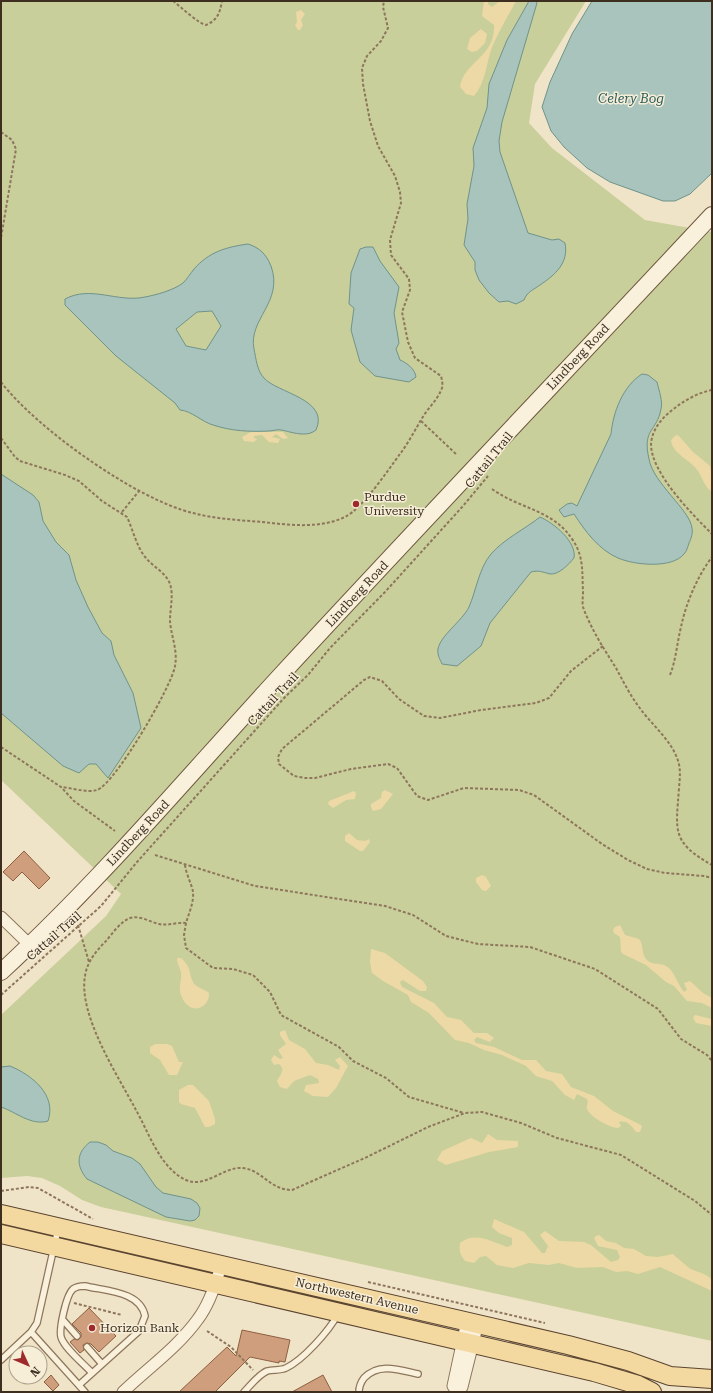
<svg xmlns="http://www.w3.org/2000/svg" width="713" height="1393" viewBox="0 0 713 1393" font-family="'Roboto Serif',serif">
  <rect width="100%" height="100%" fill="#f0e4c8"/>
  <path fill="#c9cf9b" d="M1,1h585l-51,83 -6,39 23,25 93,72 67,12v1109l-611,-134 -19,-7 -22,-14 -18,-8 -15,-2 -26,2v-163l105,-99 15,-22 -120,-114z"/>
  <path fill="#ecd9a5" d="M484,1h4v3l4,3 8,-6h16c-8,15 -17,30 -24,46 -6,17 -6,35 -18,49l-8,-2 -6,-7c3,-25 36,-30 34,-62l-12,-9z
    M301,10l4,4 -4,6 2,5 -3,5h-2l-3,-5 2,-3 -1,-10z
    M481,29l6,5 -2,9 -8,8 -5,1 -5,-3 3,-11z
    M251,432h32l5,6 -5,1 -7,-5 -4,3 8,2 -2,4 -9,-1 -7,-7 -8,1v2l3,1 -3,3 -10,-1 -2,-4z
    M676,435l3,1 13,15 18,15 2,10v16c-8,-6 -9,-13 -14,-21 -7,-11 -26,-17 -27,-31z
    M385,790l8,4 -12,15 -8,2 -2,-4v-3l10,-6 1,-6z
    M354,791l2,2 -1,6 -9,1 -13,8 -5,-4 1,-3z
    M349,833l8,7 8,1 4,-2 1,3 -7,9h-3l-15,-10v-5z
    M482,875l4,2 5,9 -5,5 -4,-1 -6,-8v-4z
    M620,925l5,10 14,4c5,6 2,14 7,20 6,7 13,3 20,7 9,5 11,18 18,26l3,-2 -3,-7 6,-2 13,12 9,5v10l-10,-5 -15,-2 -13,-15 -8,-4 -20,-17 -23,-11 -2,-2 -1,-15 -6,-4 -1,-3 2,-3z
    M371,949l14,4 38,28 4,6 -1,4h-6l-17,-11 -3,2 2,5 32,16 13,14 14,3 13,13h13l7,5 -4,4 -13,-5 -3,3 2,3 18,4 28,13h14l10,11 16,3 9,13 23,9 19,15 26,13 3,2 -2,6h-4c-5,-6 -8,-12 -17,-10l2,4 -3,2c-8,0 -28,-11 -31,-19 -1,-4 2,-6 0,-10l-10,-5 -3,6 -9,-5 -13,-14 -16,-5 -10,-10 -24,-11 -18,-5 -15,-7 -14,-3 -26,-27 -18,-11 -3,-7 -25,-14 -11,-8 -2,-11z
    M177,958h4c11,10 7,13 12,24 2,5 11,7 16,11 1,16 -20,24 -28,2 -3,-8 1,-15 0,-22 -1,-5 -4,-10 -4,-15z
    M695,1015l17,4v7l-16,-3 -3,-5z
    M285,1030l4,10 16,9 11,14 12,2 11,5 1,-4 -5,-6 5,-3 8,9 -12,22 -8,9 -15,-1 -9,-5 2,-6 13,-2 -1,-4 -8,-4 -16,6 -7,8 -7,-2 -3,-6c3,-6 9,-11 2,-17l-5,1 -3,-5 3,-5 6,4 3,-1 -5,-8 8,-6 -6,-9v-3z
    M155,1044h12l5,2 7,16h4l-6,13h-8l-9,-15 -10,-7v-6z
    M188,1085h5l16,16 6,18v5l-6,3h-4l-10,-19 -14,-4 -2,-2v-12z
    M488,1134l9,6 21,1v6l-29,5 -43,13 -9,-5 5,-9 29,-13 11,5z
    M494,1219l30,13 18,21h3l3,-7 -8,-11 5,-4 14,10 25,1 7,3 20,17 7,-2 2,-3 -3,-7 -19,-4 -4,-8 2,-2 3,-1 7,6 10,2 8,5 10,1 12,7 12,1 15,-3c3,3 16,14 18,15 8,4 15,4 21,11v11l-52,-24 -22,7 -11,-3 -11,1 -13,-5 -26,1 -18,-5 -10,2 -20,-2 -16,5 -16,-3 -11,-9 -6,1 -6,6 -9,-2c-5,-7 -6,-10 -5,-18 15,-12 32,-1 47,4l5,-2v-7l-13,-5 -7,-6z"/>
  <path fill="#a9c4bc" stroke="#6f938a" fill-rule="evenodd" d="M529,1h7l1,2 -35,119 -3,19 1,11 28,81 24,7 7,-1 6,4c4,20 -10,32 -25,42 -7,5 -13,7 -16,15l-8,4 -8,-3 -9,1 -10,-9 -10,-13 -4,-10v-8l-11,-17 4,-26 -1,-15 7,-38 -1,-18 14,-40 2,-24 18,-44z
    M592,1h120v172l-22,21 -15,7h-12l-53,-19 -23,-14 -23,-21 -13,-16 -9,-24 8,-25 22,-48z
    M248,244c12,4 18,10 23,22 13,36 -23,53 -17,83 2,9 3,22 10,29 13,15 66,21 52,52 -10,8 -24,2 -35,0 -4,-1 -8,1 -12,1 -19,1 -38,0 -56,-6 -11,-3 -21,-14 -33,-15l-5,-7 -59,-47 -51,-51v-6c26,-14 53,4 80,-2 11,-2 29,-7 38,-14 4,-4 7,-9 11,-14 15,-17 32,-22 54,-25zM212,311l9,15 -15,24 -20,-4 -10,-17 21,-17z
    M366,247h7l7,14 19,26 -5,26 5,30 -3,6 4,11c7,3 15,9 16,17l-7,5 -34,-6 -15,-14 -9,-32 3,-22 -5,-4 2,-31 9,-24z
    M642,374l6,1 9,7c2,9 6,19 4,27 -4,23 -19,19 -12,50 4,24 41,51 43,69 1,5 -1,11 -3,15 -1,3 -2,8 -5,11 -12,15 -50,11 -66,4 -19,-8 -33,-27 -44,-44l-10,3 -5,-7 8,-6 5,-1 5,3 34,-72c2,-22 12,-48 31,-60z
    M1,474l32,21 6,7 4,19 13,21 13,13 7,25 12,27 14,26 9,8 3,14 19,38 8,35 -33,50 -12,-14h-7l-10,9 -16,-7 -62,-53z
    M540,517c14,6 37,25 34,41 -5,6 -15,17 -24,16 -8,-2 -11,-4 -19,-2l-41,51 -9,23 -24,20 -15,-2c-2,-5 -5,-9 -4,-15 2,-13 24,-28 31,-42 7,-16 10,-39 22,-53 13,-15 34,-25 49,-37z
    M10,1066c22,9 47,29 38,55 -17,5 -32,-9 -47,-14v-40z
    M90,1142h8l8,3 7,6 19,7 8,6 16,23 7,6 28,6 6,4 3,5 -1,8 -4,4 -5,1 -24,-4 -79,-38c-11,-13 -11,-26 3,-37z"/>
  <path fill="#cf9f7d" stroke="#8d5f41" d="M24,851l26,27 -11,11 -17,-17 -9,9 -10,-9z
    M89,1308l27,28 -17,16 -8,-8 -4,-1 -4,2 1,5 -4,3 -10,-11 4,-3 4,1 3,-3v-4l-9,-9z
    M242,1330l48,10 -5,22 -6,-1v2l-29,-6 -35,35h-36l48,-45 9,9z
    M51,1375l8,10 -6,6 -9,-9z
    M323,1375l9,17h-40z"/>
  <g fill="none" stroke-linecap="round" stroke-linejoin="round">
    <defs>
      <path id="lane" d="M63,1320l14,16
        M31,1332l54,60
        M87,1347l15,17
        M1,1360l30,-28 6,-9 21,-94
        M79,1385l60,-54 6,-15c-5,-25 -40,-25 -60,-30 -4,0 -8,0 -12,3 -7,6 -14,40 -12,48 3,11 23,27 31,36
        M244,1392c7,-7 14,-17 23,-21 6,-2 13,0 19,-3 17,-8 43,-37 52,-54
        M359,1392c0,-6 2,-10 5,-14 15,-16 36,-8 54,-4"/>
      <path id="street" d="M1,917l29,28
        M123,1392c25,-24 55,-45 75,-73 12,-16 18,-35 23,-54
        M457,1392l-4,-6 14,-65
        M457,1392l5,-5 16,-64"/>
      <path id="secondary" d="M1,972c100,-92 187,-196 279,-296 143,-155 288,-307 432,-461"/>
      <path id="primary" d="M1,1214l567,131 60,16 42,15 42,3
        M1,1234l593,138 44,13 14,7"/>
    </defs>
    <use href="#lane" stroke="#8d765c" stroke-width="8"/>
    <use href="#street" stroke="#8d765c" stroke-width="13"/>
    <use href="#secondary" stroke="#6f573f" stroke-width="18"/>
    <use href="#primary" stroke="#5b4430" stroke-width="20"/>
    <path stroke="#8d765c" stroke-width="2" stroke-dasharray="3 2" stroke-linecap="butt" d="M173,1c8,6 26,23 33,24 12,-5 14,-13 16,-24
      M1,132l11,8 4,9 -15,89
      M1,382c35,46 136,118 192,131 22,6 46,7 69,9 28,3 57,7 83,-5 18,-9 43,-47 55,-63 9,-12 16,-26 24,-39 6,-9 14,-16 18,-27 1,-4 0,-8 -1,-12l-26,-18 -7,-16 -6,-30 8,-22 -1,-11 -18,-24 -1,-15 11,-37 -1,-11 -5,-16 -17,-30 -8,-25 -7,-37 -1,-16 5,-12 14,-15 7,-13 -5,-21 1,-6
      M712,390c-15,3 -29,11 -41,21 -10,8 -19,19 -20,33 0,29 41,70 61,90
      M421,421l35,33
      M1,438l14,19 5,4 45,14 14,6 23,20 25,16c6,13 10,31 19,41 8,10 23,16 25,30 2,10 -1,22 -1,33 1,15 8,29 5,45 -3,20 -60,118 -78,124 -10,3 -25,-2 -36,-3
      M492,489c29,21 62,20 82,53 10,16 8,32 9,50 0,5 -1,10 0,15 8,22 21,42 33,61 7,13 14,27 23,39 12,17 31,32 38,51 4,9 3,19 2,30 -3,43 -8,54 33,77
      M122,512l17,-21
      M603,646l-32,25 -22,27 -13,5 -55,7 -41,8 -16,-2 -25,-17 -17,-18 -12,-4 -6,3 -82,69 -4,8 1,7 15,12 11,2h10l36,-9 37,-5 9,4 20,28 11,4 36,-12 55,2 15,5 68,49 26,16 19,9 18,4 39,3 8,2
      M670,675c6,-15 7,-32 11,-48 5,-24 16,-50 31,-70
      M1,747l60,40 13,14 41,30
      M155,855l100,31 130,20 28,9 33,21 32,8 52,3 65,22 63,40 23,30 26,16 5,6
      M185,865c1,9 7,20 8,27 1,10 -4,21 -7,31 -9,-1 -18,3 -27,1 -9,-2 -19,-9 -29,-6 -9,3 -18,16 -24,23 -10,10 -19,21 -21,35 -7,39 33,100 51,134 13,23 24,58 50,70 19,9 38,-14 57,-12 19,2 27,22 49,22l75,-33 61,-30 37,-14 17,-1 39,11 36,15 64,17 74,46 17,14
      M186,923l-2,12 2,13 27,20 20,1 20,6 17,17 11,23 58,32 14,14 33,17 23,19 55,16
      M78,925l11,37
      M1,995l100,-89 36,-44 148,-165 23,-22 22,-27 55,-56 78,-86 25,-30
      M1,1191l28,-4 9,1 55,31
      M368,1282l177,41
      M74,1303l48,12
      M207,1331l24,16 22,23"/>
    <use href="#lane" stroke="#faf1dc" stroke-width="5.5"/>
    <use href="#street" stroke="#faf1dc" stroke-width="11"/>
    <use href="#secondary" stroke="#faf1dc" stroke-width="16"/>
    <use href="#primary" stroke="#f3d9a0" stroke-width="18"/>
  </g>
  <g fill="#9e2a2b" stroke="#f7eed8" stroke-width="1.5">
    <circle cx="356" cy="504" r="4"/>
    <circle cx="92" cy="1328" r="4"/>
  </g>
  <g text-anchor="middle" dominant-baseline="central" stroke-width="3" stroke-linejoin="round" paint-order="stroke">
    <g font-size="12" fill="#3d2e20" stroke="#f7eed8">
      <text transform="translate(578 357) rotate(-47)">Lindberg Road</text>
      <text transform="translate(489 460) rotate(-51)">Cattail Trail</text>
      <text transform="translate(357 594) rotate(-47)">Lindberg Road</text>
      <text transform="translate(273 699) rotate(-47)">Cattail Trail</text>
      <text transform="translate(138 833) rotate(-47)">Lindberg Road</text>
      <text transform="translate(54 936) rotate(-41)">Cattail Trail</text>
      <text transform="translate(357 1296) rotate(13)">Northwestern Avenue</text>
    </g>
    <g font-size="12" fill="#3d2e20" stroke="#f7eed8" text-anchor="start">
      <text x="364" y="497">Purdue<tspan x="364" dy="14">University</tspan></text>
      <text x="100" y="1328">Horizon Bank</text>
    </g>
    <g font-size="13" font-style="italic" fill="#2f5d5a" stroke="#f7eed8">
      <text x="631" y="98">Celery Bog</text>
    </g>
  </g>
  <rect width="713" height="1393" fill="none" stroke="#3d2e20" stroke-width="4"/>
  <g transform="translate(28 1365) rotate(134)"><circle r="19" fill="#f7eed8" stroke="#ada18e"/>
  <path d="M0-3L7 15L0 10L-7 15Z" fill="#9e2a2b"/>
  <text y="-6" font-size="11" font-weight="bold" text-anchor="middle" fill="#3d2e20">N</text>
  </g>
</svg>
